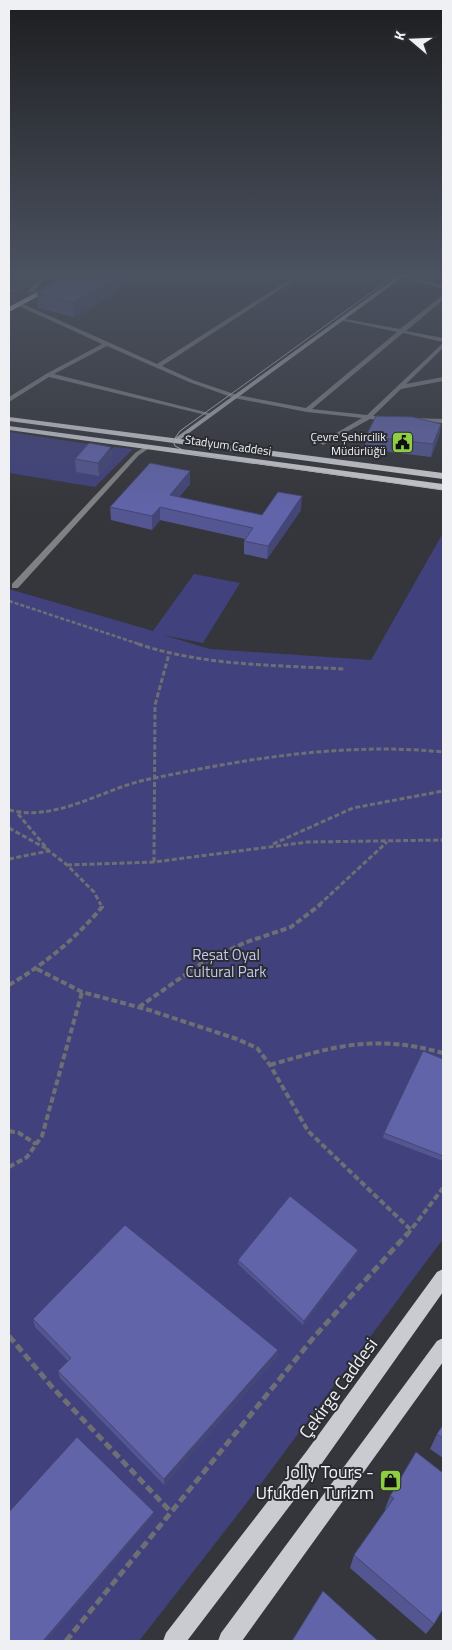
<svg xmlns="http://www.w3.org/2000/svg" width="452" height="1650" viewBox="0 0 452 1650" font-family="'Titillium Web',sans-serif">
  <rect width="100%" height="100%" fill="#35363b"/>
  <path fill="#41427d" d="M94,276h64l-47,14z
    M9,432l99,15 -4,11 10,-11 19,2 -38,38 -86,-14z
    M443,533v706l-201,270 -103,132h-130v-1052l144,42 41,-57 46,9 -37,60 -40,-8 47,14 161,11z"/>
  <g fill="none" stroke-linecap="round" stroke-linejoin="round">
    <path stroke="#6e6f74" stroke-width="2" stroke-dasharray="3 1" stroke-linecap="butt" d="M9,292l15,-7"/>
    <path stroke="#6e6f74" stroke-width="2.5" stroke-dasharray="4 2" stroke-linecap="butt" d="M9,601l133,44"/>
    <path stroke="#6e6f74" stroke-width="3" stroke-dasharray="5 2.5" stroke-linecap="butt" d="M138,644c66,22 137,21 206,25
      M9,810c47,12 92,-20 136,-30 99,-21 198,-38 298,-28
      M18,814l31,37 18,14 27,27 7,13
      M9,828l38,21
      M273,844l80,-36 90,-17
      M9,859l40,-8
      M154,862l1,-157 14,-51
      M67,865l87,-3 154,-20 135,-2
      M319,905l68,-63"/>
    <path stroke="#6e6f74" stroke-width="4" stroke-dasharray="6 3" stroke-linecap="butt" d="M37,969l45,23 67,18 88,29 20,9 13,17 38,66 103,99
      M9,985c36,-21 66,-46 93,-78l-1,-3
      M139,1007l63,-44 42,-20 47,-16 30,-23
      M270,1065c65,-19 105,-31 173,-12
      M9,1131l10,2 17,11
      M9,1167l18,-10 15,-21 40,-144
      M407,1235l36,-47"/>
    <path stroke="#6e6f74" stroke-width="5" stroke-dasharray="8 4" stroke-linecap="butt" d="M9,1336l43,51 119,125
      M66,1641l248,-304 94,-104"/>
    <path fill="#808183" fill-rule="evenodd" d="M43,276h4l-14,16h-4v-2z"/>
    <path fill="#808183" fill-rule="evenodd" d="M295,276h6l-139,90 31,14 44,15 69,13 91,-76 -57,-12v-2l60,11 43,-34v5l-37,31 37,7v4l-40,-9 -91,76 55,6 76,-72v5l-37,36 37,-7v4l-42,8 -28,27 16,2v2l-19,-1 -47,26 -3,-2 1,-1 41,-24 -55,-6 -73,-14 -45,-16 -82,-36 -53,28 159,40 -3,2 -161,-39 -40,25v-5l37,-23 56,-30 -83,-38v-2h4l134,60z
      M397,276h8l38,9v4z
      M414,418l29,1v4l-31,-2 -1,-1z
      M146,446l5,1 -12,8 -121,133h-6v-4l123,-131z"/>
    <path fill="#aaabaf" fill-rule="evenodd" d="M398,276h6l-226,165h-4v-2z"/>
    <path fill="#cacbd0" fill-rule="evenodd" d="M9,417l434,56v6l-434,-58z
      M9,426l434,58v6l-434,-60z
      M443,1269v23l-123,174 -133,175h-24l3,-8 140,-181 131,-180z
      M443,1338v24l-201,279h-24l3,-8 216,-292z"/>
    <path fill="#e7e8ee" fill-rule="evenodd" d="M67,276h9l-67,36v-5z"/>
    <path stroke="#b9babe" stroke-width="1" d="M394,276l-214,155 -7,10 2,5 16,8 252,36"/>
  </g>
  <path fill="#535690" d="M118,292l-44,25 -36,-9 -1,-15z
    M441,424l-2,12 -8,21 -66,-8 1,-13z
    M111,447l1,13 -13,16 -23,-4 -1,-13z
    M190,484l-11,13 83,18 39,-5 -34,49 -23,-5v-13l1,-2 -85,-19 -8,10 -41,-10 -1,-13z
    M443,1059v102l-60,-23 1,-5z
    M358,1250l-1,4 -54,71 -65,-61v-4z
    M33,1319l245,31 -1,7 -113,128 -104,-107 -2,-7 10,-10 -33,-34z
    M443,1425v33l-13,-9 7,-15z
    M416,1452l18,172 -8,10 -76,-66 4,-13 32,-45 -1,-1 5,-13z"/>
  <path fill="#444676" d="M117,278l1,14 -44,25 -1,-15z
    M441,424l-2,12 -8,21 2,-13z
    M111,447l1,13 -13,16 -1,-13z
    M190,471v13l-20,24v-13z
    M302,496l-1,14 -34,49 1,-13z
    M160,507v13l-8,10v-14z
    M358,1250l-1,4 -54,71 1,-4z
    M278,1350l-1,7 -113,128v-6z
    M154,1512v3l-107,126h-4z"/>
  <path fill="#6164a8" stroke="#444676" d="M68,276h39l10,2 -44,24 -36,-9z
    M376,416l37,1 28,7 -8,20 -67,-8z
    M89,443l22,4 -13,16 -23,-4z
    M150,463l40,8 -20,24 92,20 16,-23 24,4 -34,50 -24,-5 9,-13 -93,-21 -8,9 -42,-9z
    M423,1051l20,8v97l-59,-23z
    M290,1196l68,54 -54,71 -66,-61z
    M125,1225l153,125 -114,129 -106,-108 13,-13 -38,-39z
    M443,1425v13l-6,-4z
    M77,1437l77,75 -111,129h-34v-129z
    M416,1452l27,21v136l-9,15 -80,-69 40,-57 -4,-2z
    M323,1591l55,50h-86z"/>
  <linearGradient id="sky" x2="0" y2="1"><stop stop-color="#1d1e20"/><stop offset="0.54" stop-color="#4b5260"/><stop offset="1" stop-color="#4b5260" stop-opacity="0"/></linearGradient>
  <rect width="452" height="507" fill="url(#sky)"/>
  <defs>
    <symbol id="civic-square" viewBox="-11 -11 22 22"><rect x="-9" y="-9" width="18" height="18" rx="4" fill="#8fcd41" stroke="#2b2c31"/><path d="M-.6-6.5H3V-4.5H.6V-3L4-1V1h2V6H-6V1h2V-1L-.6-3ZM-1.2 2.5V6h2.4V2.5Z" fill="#111"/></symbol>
    <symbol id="shop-square" viewBox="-11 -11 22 22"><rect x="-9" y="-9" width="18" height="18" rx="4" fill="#8fcd41" stroke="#2b2c31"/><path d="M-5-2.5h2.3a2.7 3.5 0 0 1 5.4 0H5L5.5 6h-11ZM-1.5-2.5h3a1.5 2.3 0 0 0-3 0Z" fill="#111"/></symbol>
  </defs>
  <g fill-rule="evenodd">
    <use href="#civic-square" x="390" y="430" width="25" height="25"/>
    <use href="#shop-square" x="378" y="1468" width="25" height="25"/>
  </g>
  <g text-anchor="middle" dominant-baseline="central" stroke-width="4" stroke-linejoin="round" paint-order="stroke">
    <g font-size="12" fill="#eff0f3" stroke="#2b2c31" text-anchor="end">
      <text x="386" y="436">Çevre Şehircilik<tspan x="386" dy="14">Müdürlüğü</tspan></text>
    </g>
    <g font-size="12" fill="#eff0f3" stroke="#2b2c31">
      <text transform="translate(228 445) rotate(8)">Stadyum Caddesi</text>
    </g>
    <g font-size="15" fill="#c3c8ee" stroke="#2b2c31">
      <text x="226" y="954">Reşat Oyal<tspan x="226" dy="17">Cultural Park</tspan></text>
    </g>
    <g font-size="18" fill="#eff0f3" stroke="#2b2c31">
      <text transform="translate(338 1388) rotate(-54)">Çekirge Caddesi</text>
    </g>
    <g font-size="18" fill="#eff0f3" stroke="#2b2c31" text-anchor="end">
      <text x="374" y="1471">Jolly Tours -<tspan x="374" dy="21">Ufukden Turizm</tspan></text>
    </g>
  </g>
  <rect width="452" height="1650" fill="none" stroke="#eff0f3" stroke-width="20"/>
  <g transform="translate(412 40) rotate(289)" stroke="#2b2c31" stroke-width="4" paint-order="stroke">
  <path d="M0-4L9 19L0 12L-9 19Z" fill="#eff0f3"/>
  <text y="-8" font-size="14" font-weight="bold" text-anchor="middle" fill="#eff0f3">K</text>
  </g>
</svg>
